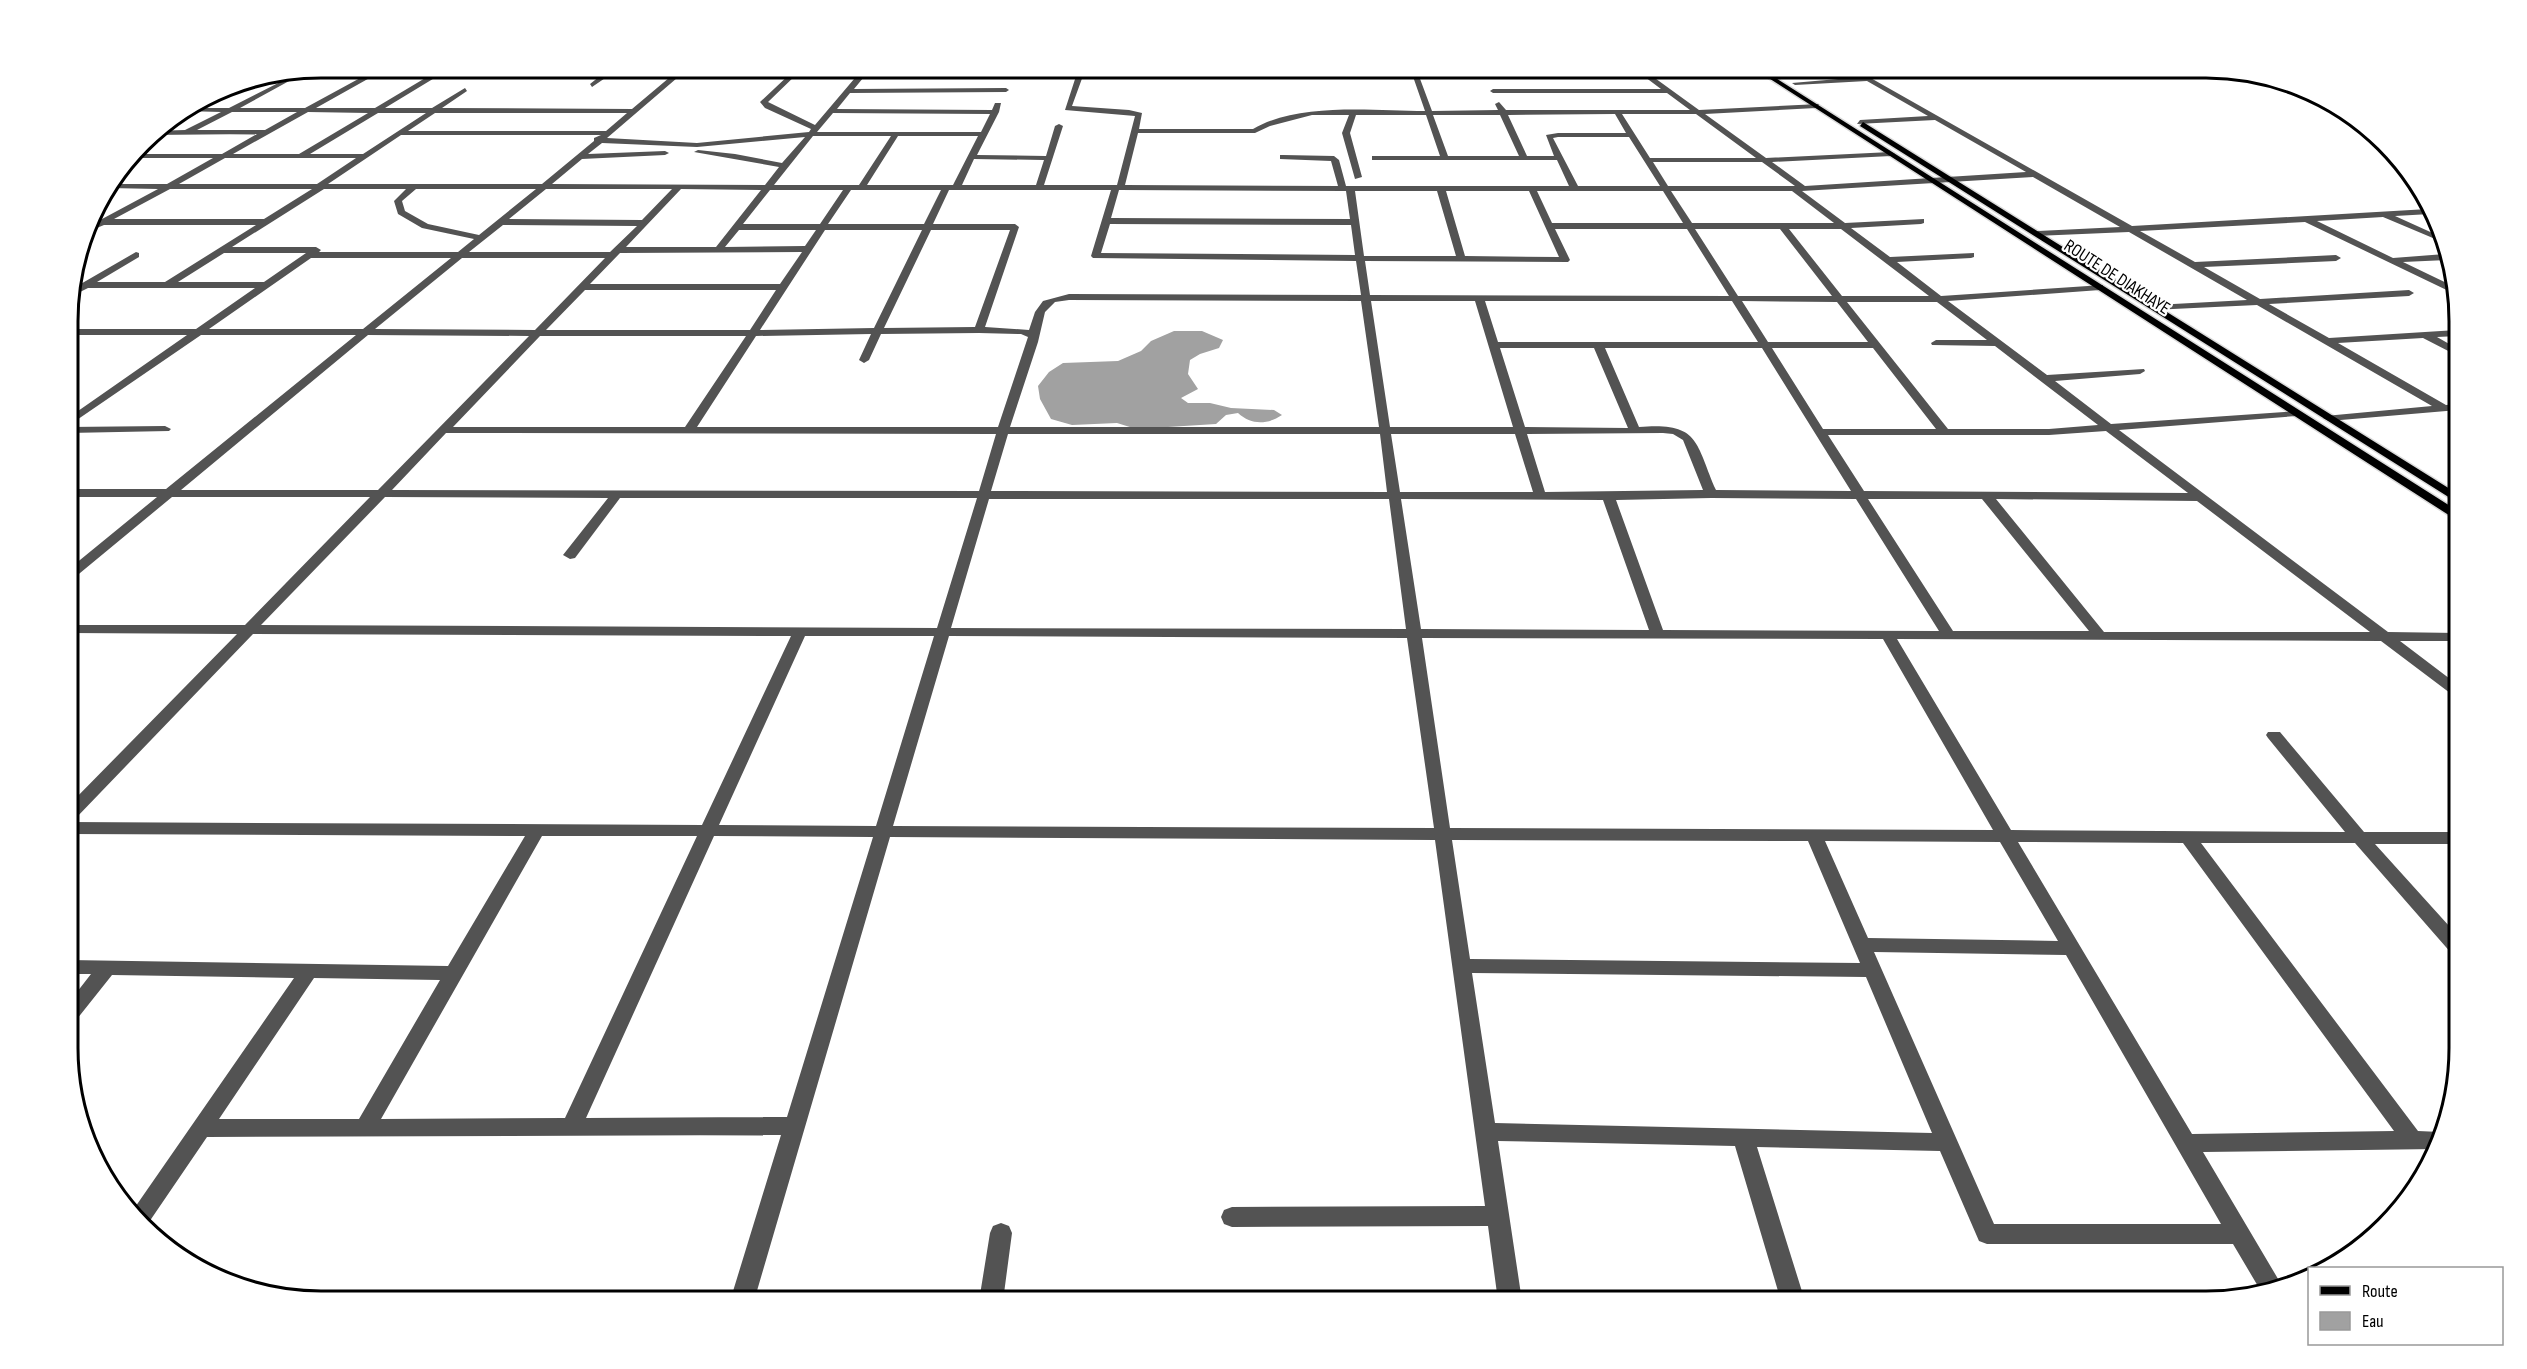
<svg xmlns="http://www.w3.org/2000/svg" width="2527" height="1369" viewBox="0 0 2527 1369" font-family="'Sofia Sans Condensed',sans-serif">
  <rect width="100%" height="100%" fill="#fff"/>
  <path fill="#a1a1a1" d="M1174,331h28l21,9 -4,8 -19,6 -10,6 -2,14 10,15 -17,9 7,5h22l21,5 43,2 8,5c-15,10 -31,10 -44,-2l-12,2 -10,9 -64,4h-19l-16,-5 -45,2 -21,-6 -11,-20 -2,-13 11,-14 14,-9 55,-2 23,-10 10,-10z"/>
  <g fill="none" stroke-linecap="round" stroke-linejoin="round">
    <defs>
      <path id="major" d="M1753,68h7l698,443v10z
        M1863,122l595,372v9l-598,-377z"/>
    </defs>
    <use href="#major" stroke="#dbdbdb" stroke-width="3"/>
    <path fill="#535353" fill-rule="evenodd" d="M321,68l801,1 2,3 -40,1 -12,33 57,4 13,3 -3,16h114c47,-27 119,-18 172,-18l-15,-43h6l16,43 66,-1 -3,-6 4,-2 7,8h184l-23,-17h-174l-3,-2 3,-2h168l-20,-15 -157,-1 -3,-2 3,-2 151,1 -1,-2h7l58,42 120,-6 -3,4 -111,6 61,44 125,-6 4,2 -4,2 -119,6 33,24 221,-14 -91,-52 -78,4 3,-4 68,-4 -61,-35 -72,4 -3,-2 69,-6 -15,-9h7l279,158 296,-17 2,5 -35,2 42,19 3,6 -57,-24 -66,4 76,37 52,-4 2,6 -44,2 54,26v7l-152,-73 -165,9 55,31 141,-7 5,3 -5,3 -132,6 56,32 149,-9 5,3 -5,3 -140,8 60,34 128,-8 1,6 -21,1 21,12v7l-35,-18 -85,5 108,62 12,-1v6l-129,11 -6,-3 2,-2 107,-10 -175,-101 -105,5v-4l3,-1 92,-5 -118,-68 -94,4 -1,-2 4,-3 82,-4 -87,-50 -231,14 43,32 79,-4v4l-3,1 -70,4 39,29 84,-4v4l-3,1 -74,4 44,34 162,-11v4l-3,1 -152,11 99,74 97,-6 1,2 -5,3 -85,7 56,43 189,-13v4l-4,1 -177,14 269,202 70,1v8h-58l58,44 1,12 -5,-1 -73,-55 -484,-2 114,191 334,2 -77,-94 -2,-3 2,-3h12l84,100h95v12h-84l84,93v19l-7,-2 -97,-111h-154l217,288 22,1 -4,17 -233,3 81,137 -22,4 -29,-49h-246l-8,-3 -39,-90 -183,-4 48,154h-24l-46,-155 -237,-5 24,160h-24l-10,-75 -256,1 -8,-3 -3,-7 3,-7 8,-3 253,-1 -50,-366 -545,-3 -136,464h-24l51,-166 -574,2 -62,91 -14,-15 163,-235 -182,-3 -35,44 -7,3v-21l21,-27h-22v-14l379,6 77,-130 -456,-2v-12l633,3 89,-189 -538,-2 -178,185 -6,2v-16l168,-171 -168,-1v-8h176l125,-128h-198l-98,81 -5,1v-10l88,-72h-89v-8h98l190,-154h-155l-133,91v-8l119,-83h-119v-6h128l59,-41h-167l-18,9 2,-8 64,-37 3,1v4l-42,25h68l91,-57h-152l-17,7 2,-6 69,-37 -49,-1 4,-4h54l46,-26h-81l4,-4h86l35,-20 -107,1 3,-4 32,-1 36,-18 -37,-1 6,-3h39l71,-36 11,-3 -71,39h65l68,-37 -62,-2zM382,71h55l-62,37h-59zM446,71l159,1 -15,12 2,3 22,-15h62l-44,37 -190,-1 25,-17 -2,-3 -33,20h-47zM684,72h108l-32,30 5,6 46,21 -2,3 -112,11 -90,-5zM799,72h61l-45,53 -47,-23zM868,72l209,1 -12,37 70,6 -18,69h-73l19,-59 -4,-2 -4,2 -9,30 -69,-1 22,-43 2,-9h-6l-3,7 -155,-1 13,-16 156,-1 3,-2 -3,-2 -152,1zM232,112h65l-32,18h-68zM308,112l60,1 -69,41h-66zM378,113h48l-63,41h-53zM435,113h192l-21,18h-198zM833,113l157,1 -9,18h-164zM1615,114l11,19h-68l-12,2 8,21h-27l-19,-41zM1622,114h74l60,44h-106zM1312,115h37l-7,18 13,46 7,-2 -12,-44 6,-18h70l14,41h-68v4h185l12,26h-223l-7,-26 -5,-4 -51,-1h-3v4l51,2 7,25 -213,-1 13,-52h117l15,-7zM1433,115h67l19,41h-71zM401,135h200l-7,3v3l-52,43h-214zM813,136h78l-32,49h-85zM898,136h80l-25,49h-86zM805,137l-23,26 -47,-9 -37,-4 -4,2 85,15 -14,18 -213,-1 30,-25 83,-4 4,-2 -4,-2 -77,3 14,-11 95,4zM1558,137h71l31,49h-82l-25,-48zM225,158h131l-39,26h-138zM974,159l70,1 -8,25h-74zM1653,162h109l33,24h-127zM170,189h142l-48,30h-150zM324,189h82l-12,12 4,13 24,14 52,11 -16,13h-139l2,-2 -5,-3h-84zM416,189h120l-57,46 -51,-11 -23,-13 -3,-10zM546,189h126l-30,31 -133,-1zM681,189l80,1 -45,57h-90zM770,190h73l-23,34h-77zM851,190h90l-17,34h-96zM949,190h162l-20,66 2,2 263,3 5,34 -292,-1 -26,7 -8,11 -6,18 -44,-3 34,-100 -4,-3h-82zM1119,190l227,1 4,28 -239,-1zM1355,191h82l19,65h-92zM1446,191h83l30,66 -94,-1zM1537,191h126l20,32h-131zM1671,191h121l42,32h-142zM1110,224l241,1 4,30 -254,-2zM503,225l134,1 -27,26h-141zM1555,229h132l42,67 -359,-1 -5,-34 203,1 2,-2zM1695,229h85l52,67h-94zM1789,229h52l88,67h-87zM739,230h77l-11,16 -80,1zM825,230h97l-48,98 -114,2zM931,230h79l-35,97 -91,1zM802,252l-22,32h-190l30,-31zM224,253h82l-42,29h-86zM311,258h140l-88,71h-154zM462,258h143l-70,72 -160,-1zM585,290h191l-26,40h-204zM1069,300l292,1 18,126h-369l28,-85 7,-30 10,-10zM1371,301h104l38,126h-123zM1485,301h247l26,41h-260zM1742,301l95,1 31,40h-100zM1847,302h90l50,38h-51l-5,3 1,2 63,1 103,79 -49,4h-101zM979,333l42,1 7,3 -30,90h-301l59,-91 115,-2 -12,26 5,3 5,-3 12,-26zM368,335l161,1 -151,154h-197zM540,336h206l-61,91h-232zM1500,348h94l34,80 -103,-1zM1605,348h157l89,143 -135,-1c-21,-48 -16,-68 -77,-63zM1772,348h101l63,81h-113zM2106,431l82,62 -324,-2 -36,-56h221zM446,433l550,1 -17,57 -587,-1zM1663,433l10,1 10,6 20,50 -158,2 -18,-58zM1008,434h372l7,58 -396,-1zM1391,434h124l18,58h-133zM385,497l223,1 -45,57 7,4 5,-1 45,-60h357l-40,130 -676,-3zM1711,498l145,1 83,132 -276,-1 -47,-130zM989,499h400l17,130 -455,-1zM1401,499l202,1 46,130 -228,-1zM1868,499h114l107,132h-136zM1996,499l201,2 173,131h-266zM805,636h129l-58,190 -157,-1zM949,636l458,2 27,190 -541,-2zM1422,638l461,1 110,191 -543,-2zM542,836h155l-132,282 -184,1zM714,836l159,1 -86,280 -201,1zM1452,840l356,1 52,122 -390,-4zM1825,841l175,1 58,99 -190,-3zM2018,842l165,1 211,288 -202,3zM1874,952l192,3 155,269h-227zM1472,973l394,4 66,156 -437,-10zM314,978l126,2 -81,139h-140z
      M165,426l6,3 -2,2 -101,2v-6z
      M1001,1223l8,3 3,7 -9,68h-24l11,-68 3,-7z"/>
    <use href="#major" fill="#000" fill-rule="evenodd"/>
  </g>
  <g text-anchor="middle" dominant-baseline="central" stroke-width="4.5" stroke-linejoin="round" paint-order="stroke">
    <g font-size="18" fill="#000" stroke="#fff">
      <text transform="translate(2117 277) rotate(33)">ROUTE DE DIAKHAYE</text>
    </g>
  </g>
  <path d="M0 0H2527V1369H0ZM321 78H2206A243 243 0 0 1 2449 321V1048A243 243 0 0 1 2206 1291H321A243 243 0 0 1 78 1048V321A243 243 0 0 1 321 78Z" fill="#fff" fill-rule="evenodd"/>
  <path fill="none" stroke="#000" stroke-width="3" d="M321 78H2206A243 243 0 0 1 2449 321V1048A243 243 0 0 1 2206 1291H321A243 243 0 0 1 78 1048V321A243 243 0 0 1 321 78Z"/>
  <rect x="2308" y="1267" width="195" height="78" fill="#ffffff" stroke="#999999" stroke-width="1.5"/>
  <rect x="2320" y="1286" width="30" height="9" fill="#000000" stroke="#999999" stroke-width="1.5"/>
  <text x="2362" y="1297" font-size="18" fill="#000000">Route</text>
  <rect x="2320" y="1312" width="30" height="18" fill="#a1a1a1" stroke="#999999" stroke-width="1.5"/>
  <text x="2362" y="1327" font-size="18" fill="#000000">Eau</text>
</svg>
